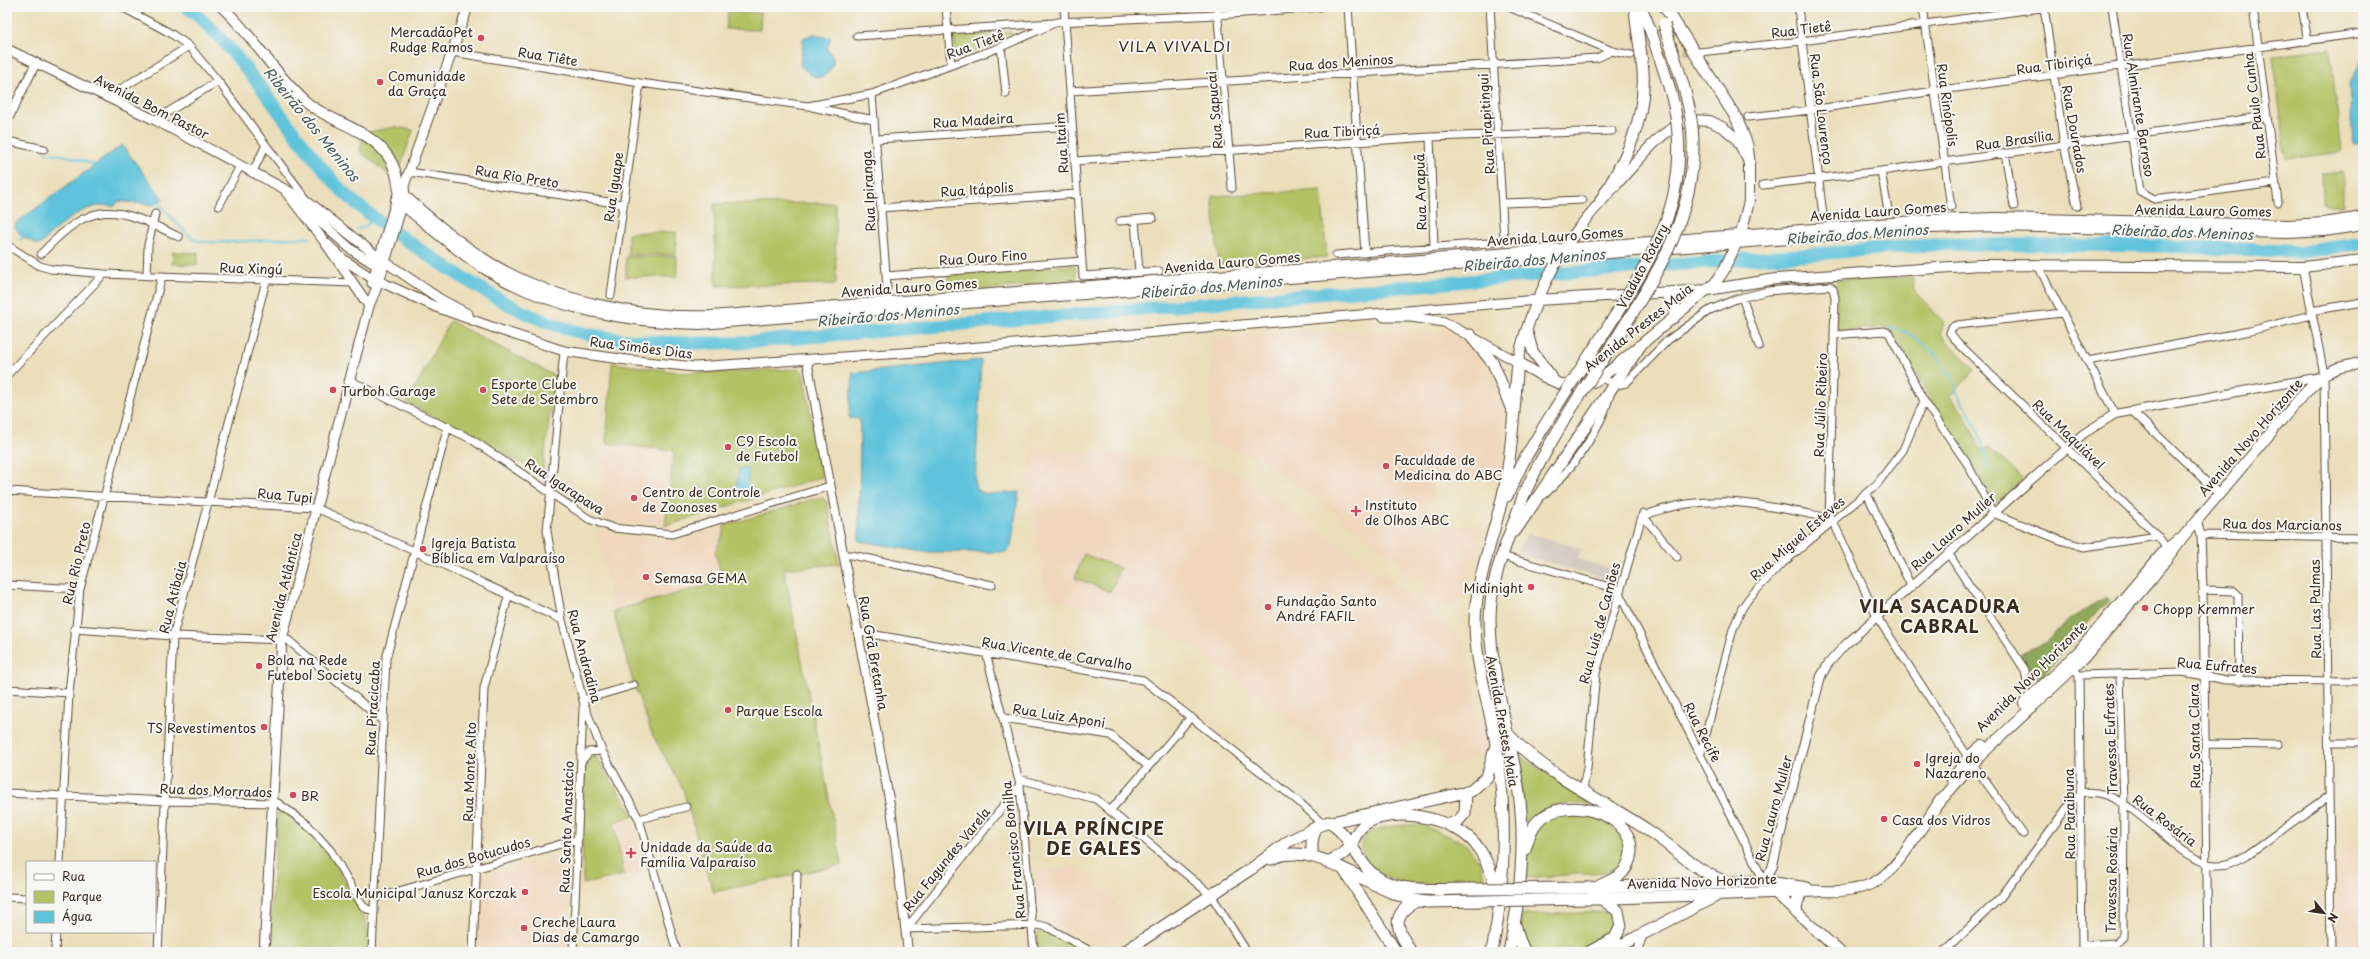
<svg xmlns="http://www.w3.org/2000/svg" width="2370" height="959" viewBox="0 0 2370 959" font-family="'Playpen Sans',sans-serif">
  <rect width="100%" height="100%" fill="#f6f6f2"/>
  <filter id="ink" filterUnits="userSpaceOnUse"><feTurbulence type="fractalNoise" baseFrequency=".025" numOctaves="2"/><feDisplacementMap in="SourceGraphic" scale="8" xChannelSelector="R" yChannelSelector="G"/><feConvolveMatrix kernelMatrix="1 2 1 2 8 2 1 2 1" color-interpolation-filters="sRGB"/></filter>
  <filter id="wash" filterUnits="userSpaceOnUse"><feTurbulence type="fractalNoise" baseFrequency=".012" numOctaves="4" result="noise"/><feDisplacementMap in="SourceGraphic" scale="16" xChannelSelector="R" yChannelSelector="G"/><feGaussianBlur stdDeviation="0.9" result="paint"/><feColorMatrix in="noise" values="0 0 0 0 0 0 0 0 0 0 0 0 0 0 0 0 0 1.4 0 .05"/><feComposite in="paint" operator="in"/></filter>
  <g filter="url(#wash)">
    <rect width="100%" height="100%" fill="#ebdeba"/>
    <path fill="#f0d6bc" d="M1332,330l22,3 50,-3v5l42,-4 22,13 24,29 10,27 2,15 1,27 -5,34 -67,6 1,18 -8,1 2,28 56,-5 -15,60 -4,9 -13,13 -28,-4 3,-23 -22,-5 -7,-13 -96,-73 -46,-32 -48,-12 4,-105z
      M606,443l68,8 -9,75 -42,-4 -25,-7z
      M1031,446l104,10h44l58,17 185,130 33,30 9,10 24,111 -43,13 -10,-29 -82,20 -23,2 -9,-13 -23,-20 -105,-81 -52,-25 -96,-24 -16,-118z
      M724,526v7l-9,19 8,29 -110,30 -16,-81 28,7 40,3 20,-1z
      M630,817l17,53 -23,5 -10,-53z
      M2363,843v106h-21l-4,-5 -1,-90 8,-8z
      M570,854l-3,98h-89l4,-77z
      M1069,864l24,14 -1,2 17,15 26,35 -31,20 -67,-38 -4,-45 35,3z"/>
    <path fill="#cec2b9" d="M1527,533l54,16 -3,10 42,13 -4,10 -94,-27 -4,-5z"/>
    <path fill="#b3c265" stroke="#777642" d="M728,12l33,1 -1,17 -34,-1z
      M1011,32l2,3 -1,3 -52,19 -4,-3 -3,-19z
      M2330,49l12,103 -56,7 -13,-103z
      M395,127l18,3 -17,51 -36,-30 4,-18z
      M2343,172v33h-20l-1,-32z
      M1321,190l6,67 -108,8 -7,-69z
      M835,203l1,81 -120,2 -2,-82z
      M676,232v22l-48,1v-22z
      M173,252l25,1 -1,12 -25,-1z
      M677,256v21h-51v-20z
      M1075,265l2,17 -128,10 -1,-17z
      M1913,277l1,14 30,31 -3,9 1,5 33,34 -25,26 14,18 17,36 8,-3 34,32 -26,23h-5l-11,-24 -49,-75 -38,-69 -9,-7 -45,4 -3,-4v-47z
      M450,321l105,55 -13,98 -135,-71z
      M612,363l72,10 116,-4 3,4 19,104 -157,49 9,-75 -68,-8z
      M821,497l6,5 12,62 -55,5 58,296 -129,27 -30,-103 -30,-53 -20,-54 -20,-71 110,-30 -8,-29 9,-19v-7z
      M1084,554l36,14 -10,24 -35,-14z
      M1518,755l71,45 -1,4c-29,-2 -41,1 -63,21z
      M589,756l7,1 38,59 -20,6 10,53 -41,9 -1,-51 3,-73z
      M282,810l30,25 22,27 31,57 3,14v19h-97l-2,-4 8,-135z
      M1561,812c22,0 54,8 64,32 3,8 -2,19 -5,27l-95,7c4,-32 4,-51 36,-66z
      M1419,824l46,19 15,19 6,22h-85l-32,-17 -7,-15 -1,-10 2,-5 6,-5 16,-5z
      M1607,912l8,8v10l-5,7 -31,15h-50l-9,-17 1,-20z
      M1041,929h5l39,23h-48l-1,-18z"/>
    <path fill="#8ea85a" stroke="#64693c" d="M2106,598l3,2 -71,80 -20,-25 22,-9 30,-27z"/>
    <path fill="#5ec3db" stroke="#4c767c" d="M815,34l7,3h9l-4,12c2,3 5,6 6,9 2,9 -8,21 -17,19 -7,-2 -11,-8 -16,-12 0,-10 4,-18 3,-27z
      M2363,58v85l-10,1 -4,-61z
      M122,145l41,54 -9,6 -36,-4 -3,5c-32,-4 -52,16 -73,37l-4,2 -15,-8 -8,-9 1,-5z
      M981,360l-6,126 3,5 10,3 31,-2 -8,55 -5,5h-83l-64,-11 1,-122 -11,-1 4,-45z
      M745,468l4,3 -2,19 -5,2 -6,-3 3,-19z"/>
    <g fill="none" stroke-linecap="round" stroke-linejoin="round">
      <path stroke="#5ec3db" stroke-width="2" d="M44,152l23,4 32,10
        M157,202c13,12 22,27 37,37 14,9 93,-3 116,-1
        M357,229l8,-2 9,-9
        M20,240l5,-5
        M1887,329l9,-1 15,7 25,19 11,19 6,3c3,22 10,25 19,43 9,16 13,33 17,51"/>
      <path stroke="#5ec3db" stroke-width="13" d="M187,7c60,49 96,118 147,175 26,29 59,49 91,71 38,25 77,51 119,68 59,24 132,22 195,22l813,-69 391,-30 222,2 137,6 61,-9"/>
    </g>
  </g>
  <g filter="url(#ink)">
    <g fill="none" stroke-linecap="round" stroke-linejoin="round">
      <path stroke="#c8ba9b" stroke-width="7" stroke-dasharray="7 3.5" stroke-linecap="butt" d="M1631,55l66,-3"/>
      <defs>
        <path id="minor" d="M122,7l48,26 19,13 29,35 90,120
          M946,7l5,58
          M1064,7l19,269 76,-5
          M1217,7l15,181
          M1348,7l17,246
          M1509,7l103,44 19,4
          M1798,7l25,208
          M1923,7l28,200
          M2044,7l20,138 13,61
          M2112,7l28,184 14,8 121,-16
          M2253,7l25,195
          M2302,7l6,35
          M857,36l196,-13
          M1001,47l5,47
          M452,52l188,31 168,23 64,-12 129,-47 56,-25 161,-7 102,-8
          M1699,52l103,-11 246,-34
          M1070,91l527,-33 15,-7
          M872,94l15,193
          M108,97l81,-51
          M812,107l62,13
          M1748,117l63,-7 123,-19 429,-58
          M155,120l63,-39
          M1430,137l4,110
          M877,139l194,-13
          M7,141l37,8
          M2005,153l9,53
          M1074,161l356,-24 182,-6
          M1881,171l7,39
          M409,172l213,32
          M252,173l14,-28
          M1763,185l118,-14 386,-55
          M1503,203l80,-3
          M219,206l21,-40
          M880,208l197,-14
          M1135,220l4,52
          M1120,221l33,-3
          M7,245l33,21 11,3 53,5 249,9
          M41,254c52,-56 74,-49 138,-17
          M1336,255l165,-13 3,-2 -14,-233
          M2037,264l78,150
          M2303,267l21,107 7,578
          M147,276l1,-31 7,-31
          M886,276l196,-15
          M611,295l29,-212
          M1742,297l17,49
          M2311,311l52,-9
          M2062,313l-105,12 -5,2 -2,6 8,10 200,193 11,16
          M1834,335l50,-4 5,2 35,68 44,64 25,48 67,27 24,7 74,-11
          M564,351l-17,180 15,89 22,84 18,47 37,68 38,133
          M2087,361l163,-30 61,-16
          M7,375l97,-101
          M1601,378l16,7 9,-2 42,-43 42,-30 26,-11 32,-8 62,-5 3,3 2,9 -6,225
          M349,380l122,59 118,80 24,9 59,6 158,-48
          M2132,411l87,83
          M7,491l309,17 98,43 148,69
          M1867,494l44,92
          M1544,495c27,-24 57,-65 66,-100
          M1643,516l34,41
          M1642,518c6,-5 15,-7 22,-9 56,-16 110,-2 165,9
          M2197,520l4,15 2,55 5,362
          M1833,521l44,96 91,140 55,77
          M2201,535l162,3
          M1948,553l77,117 2,12
          M844,555h8l140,30
          M1502,556l118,34
          M7,585l73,4
          M2203,590l31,1 4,4 1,86
          M1619,593l145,288
          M74,629l99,7 115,4 95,81
          M858,632l285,48 155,121 25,23
          M986,653l34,132 14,167
          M2072,668l7,7 104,-3 43,8 137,1
          M2079,675l3,277
          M7,689l62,4
          M583,700l51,-15
          M1003,718l107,17 38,31
          M2329,743h34
          M2206,744l72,1
          M1701,753l32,-124 9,-21 7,-10 29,-31 99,-83 26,-34 21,-49
          M581,762l8,-10 13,-1
          M1019,779l77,20 115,96 36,57
          M1583,789l4,-21 9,-95 47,-160
          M7,793l159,8 112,2 29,21 24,27 31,54 5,4 7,2
          M1110,811l81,-94
          M639,819l47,-12
          M60,862l9,-169 11,-104 82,-313
          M7,897l20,1
          M375,898l203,-59
          M906,929l133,-4 8,2 45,25
          M906,929l114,-144
          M2082,945l34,-2 7,-6 1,-133 -4,-130
          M55,952l1,-20
          M158,952l15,-316 93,-355
          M372,952l14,-293 62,-233
          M473,952l11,-264 24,-91
          M573,952l10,-244
          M795,952l2,-78
          M1637,952l7,-19
          M1944,952l57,-55 71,-96 9,-8c48,-10 92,68 134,72 12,1 22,-4 32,-10l82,-59"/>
        <path id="tertiary" d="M7,121l29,-58
          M807,360l85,455 16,137
          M1764,881l8,-13 49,-192 7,-12 17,-19 238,-211 32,-20 206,-37"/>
        <path id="secondary" d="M7,49l148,71 154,82 69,55 62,42 28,15
          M286,192l38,49 45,65
          M301,205l51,45 29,18
          M324,241l20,19 28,18 64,29 64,23 64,21 63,9 68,7 237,-16 606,-51
          M372,283l26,-89
          M1384,317h27l33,5 74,40
          M264,952l18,-313 87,-333 10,-24 26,-86 -1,-10 5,-14 59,-165"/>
        <path id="primary" d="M222,7c31,28 51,66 83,94 23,20 57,26 78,49 11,12 14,25 16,41 29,26 60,53 93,73 60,36 148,55 219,52l1218,-96 68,-2 292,7 35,-2 39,-6
          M1692,120l18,1 14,7 13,11 12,23v39l-8,33 -18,38 -8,11 -114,95c-31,19 -55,0 -83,-16 7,-39 33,-98 58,-130 16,-22 35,-41 53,-62 19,-20 35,-43 63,-50z
          M396,200c31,23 60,52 94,72 62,37 140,51 210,52l1230,-96 68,-2 291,7 35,-2 39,-6
          M1664,293l11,10 -1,15
          M1538,300l169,-10 69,-11 204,-14 323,2 60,-7
          M1527,331l6,21 19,25
          M2024,703l55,-52 87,-102 12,-9
          M1952,780l16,-23 14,-12
          M1937,805l43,-49 102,-96 71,-83 30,-40 118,-140 23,-23 14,-6 25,-6
          M1771,889l69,63
          M1817,891c52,3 70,-10 97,-52 9,-13 18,-25 26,-39"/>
        <path id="trunk" d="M1641,7l10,25
          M1665,7l72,112 10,26 2,17
          M1601,200c25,-41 45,-79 42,-129 -2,-21 -7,-43 -8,-64
          M1470,335l23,28 19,47
          M1507,496l15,-32
          M1515,531l125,-185
          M1508,734c38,42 94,65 141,97 26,17 48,42 79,51
          M1328,822c17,9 24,26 35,41 22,33 71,26 105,26
          M1450,824l8,-3 7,-8 1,-21
          M1525,850c3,-9 5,-21 12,-28 27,-30 104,-7 93,36 -2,6 -4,12 -9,16 -6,5 -14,8 -22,12
          M1312,856v-15l4,-14
          M1271,859c49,-23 105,41 157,43
          M1326,862c35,-11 22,-29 42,-40 32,-16 92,-3 111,27 9,13 14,29 19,44
          M1344,870l52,82
          M1588,888l176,-7 43,7
          M1587,899l230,-8
          M1796,912l1,-10 5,-9
          M1516,927l3,12 6,13
          M1124,952l127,-83 38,-28 34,-17 148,-33 16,-14 7,-25
          M1411,952c-13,-21 -23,-37 6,-51
          M1492,952c13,-67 15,-140 4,-208 -7,-41 -21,-81 -21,-122 0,-41 22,-95 30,-136 8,-41 9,-83 13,-124
          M1509,952c11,-54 18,-110 9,-166 -9,-53 -28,-114 -28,-167 0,-42 20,-84 33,-122
          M1589,952l26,-14 6,-12 -3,-15 -16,-12
          M1608,952l108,-56"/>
      </defs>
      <use href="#minor" stroke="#554535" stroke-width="9"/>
      <use href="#tertiary" stroke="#554535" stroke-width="10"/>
      <use href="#secondary" stroke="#554535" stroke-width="11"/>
      <use href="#primary" stroke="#554535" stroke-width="12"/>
      <use href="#trunk" stroke="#554535" stroke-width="13"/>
      <use href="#minor" stroke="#fff" stroke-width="7"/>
      <use href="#tertiary" stroke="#fff" stroke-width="8"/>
      <use href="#secondary" stroke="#fff" stroke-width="9"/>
      <use href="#primary" stroke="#fff" stroke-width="10"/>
      <use href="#trunk" stroke="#fff" stroke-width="11"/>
      <defs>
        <path id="trunk-bridge" d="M1522,464c28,-51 62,-99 93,-148 37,-59 69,-110 63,-182 -2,-35 -16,-68 -27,-102
          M1523,497c27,-61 67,-116 102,-172 36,-57 70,-114 68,-184 -1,-41 -18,-78 -29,-117
          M1468,889l120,-1
          M1428,902l159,-3"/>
      </defs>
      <use href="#trunk-bridge" stroke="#554535" stroke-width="13" stroke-linecap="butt"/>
      <use href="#trunk-bridge" stroke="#fff" stroke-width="11"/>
    </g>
  </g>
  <g fill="#d1495b" stroke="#f6f6f2" stroke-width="1.5">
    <circle cx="481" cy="38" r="4"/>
    <circle cx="380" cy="82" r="4"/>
    <circle cx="333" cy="390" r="4"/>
    <circle cx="483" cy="390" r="4"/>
    <circle cx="728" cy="447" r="4"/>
    <circle cx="1386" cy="466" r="4"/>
    <circle cx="634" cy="498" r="4"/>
    <path d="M1354 505h4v4h4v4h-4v4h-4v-4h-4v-4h4z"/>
    <circle cx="423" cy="549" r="4"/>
    <circle cx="646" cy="577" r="4"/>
    <circle cx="1531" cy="587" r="4"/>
    <circle cx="1268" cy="607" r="4"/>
    <circle cx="2145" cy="608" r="4"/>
    <circle cx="259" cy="666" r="4"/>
    <circle cx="728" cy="710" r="4"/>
    <circle cx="264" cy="727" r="4"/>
    <circle cx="1917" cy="764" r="4"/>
    <circle cx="293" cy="795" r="4"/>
    <circle cx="1884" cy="819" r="4"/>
    <path d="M629 847h4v4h4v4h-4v4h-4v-4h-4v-4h4z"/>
    <circle cx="525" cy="892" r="4"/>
    <circle cx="524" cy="928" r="4"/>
  </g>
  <g text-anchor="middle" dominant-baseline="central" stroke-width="4" stroke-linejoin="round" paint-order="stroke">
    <g font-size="13" fill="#3b2a1e" stroke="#f6f6f2">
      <text transform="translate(1801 29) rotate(-7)">Rua Tietê</text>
      <text transform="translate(975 44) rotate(-20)">Rua Tietê</text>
      <text transform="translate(548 56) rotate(9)">Rua Tiête</text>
      <text transform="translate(1341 62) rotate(-4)">Rua dos Meninos</text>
      <text transform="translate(2054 64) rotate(-8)">Rua Tibiriçá</text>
      <text transform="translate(1948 105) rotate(82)">Rua Rinópolis</text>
      <text transform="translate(2139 105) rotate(81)">Rua Almirante Barroso</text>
      <text transform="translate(152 106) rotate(27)">Avenida Bom Pastor</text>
      <text transform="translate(2254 106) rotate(-97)">Rua Paulo Cunha</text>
      <text transform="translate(1822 109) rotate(83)">Rua São Lourenço</text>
      <text transform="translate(1214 110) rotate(-95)">Rua Sapucai</text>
      <text transform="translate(973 120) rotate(-4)">Rua Madeira</text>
      <text transform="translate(1486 124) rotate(-94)">Rua Pirapitingui</text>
      <text transform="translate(2075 129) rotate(80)">Rua Dourados</text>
      <text transform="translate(1342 131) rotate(-3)">Rua Tibiriçá</text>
      <text transform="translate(2014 140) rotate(-8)">Rua Brasília</text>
      <text transform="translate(1061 143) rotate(-94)">Rua Itaim</text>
      <text transform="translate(517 176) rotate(9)">Rua Rio Preto</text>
      <text transform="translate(613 187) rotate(-82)">Rua Iguape</text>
      <text transform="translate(977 189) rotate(-4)">Rua Itápolis</text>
      <text transform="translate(868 191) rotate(-93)">Rua Ipiranga</text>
      <text transform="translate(1420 192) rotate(-92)">Rua Arapuã</text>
      <text transform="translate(2203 210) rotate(1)">Avenida Lauro Gomes</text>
      <text transform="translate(1878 211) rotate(-4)">Avenida Lauro Gomes</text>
      <text transform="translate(1555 236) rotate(-4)">Avenida Lauro Gomes</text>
      <text transform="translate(983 257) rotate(-4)">Rua Ouro Fino</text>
      <text transform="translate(1232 262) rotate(-5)">Avenida Lauro Gomes</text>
      <text transform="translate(1642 266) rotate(-62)">Viaduto Rotary</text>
      <text transform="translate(251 268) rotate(2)">Rua Xingú</text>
      <text transform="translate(909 287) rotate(-4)">Avenida Lauro Gomes</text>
      <text transform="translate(1638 327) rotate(-38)">Avenida Prestes Maia</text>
      <text transform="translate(641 347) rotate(7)">Rua Simões Dias</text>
      <text transform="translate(1820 405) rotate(-88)">Rua Júlio Ribeiro</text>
      <text transform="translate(2069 434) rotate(44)">Rua Maquiável</text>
      <text transform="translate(2250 437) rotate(-49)">Avenida Novo Horizonte</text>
      <text transform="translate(565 486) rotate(33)">Rua Igarapava</text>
      <text transform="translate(285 495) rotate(5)">Rua Tupi</text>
      <text transform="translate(2282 524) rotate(1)">Rua dos Marcianos</text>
      <text transform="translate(1953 531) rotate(-42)">Rua Lauro Muller</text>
      <text transform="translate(1797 538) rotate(-41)">Rua Miguel Esteves</text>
      <text transform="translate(76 563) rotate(-77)">Rua Rio Preto</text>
      <text transform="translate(283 587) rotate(-76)">Avenida Atlântica</text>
      <text transform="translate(172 597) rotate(-76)">Rua Atibaia</text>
      <text transform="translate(2315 609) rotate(-91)">Rua Las Palmas</text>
      <text transform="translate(1599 623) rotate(-75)">Rua Luís de Camões</text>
      <text transform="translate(874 653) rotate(80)">Rua Grã Bretanha</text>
      <text transform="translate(1057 653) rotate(9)">Rua Vicente de Carvalho</text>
      <text transform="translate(585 656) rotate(75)">Rua Andradina</text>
      <text transform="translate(2217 665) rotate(5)">Rua Eufrates</text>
      <text transform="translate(2031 676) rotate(-45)">Avenida Novo Horizonte</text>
      <text transform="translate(372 708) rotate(-87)">Rua Piracicaba</text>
      <text transform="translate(1059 715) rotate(9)">Rua Luiz Aponi</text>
      <text transform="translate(1503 721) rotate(80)">Avenida Prestes Maia</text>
      <text transform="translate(1703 732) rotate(63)">Rua Recife</text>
      <text transform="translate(2194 736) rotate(-91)">Rua Santa Clara</text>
      <text transform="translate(2110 739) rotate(-92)">Travessa Eufrates</text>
      <text transform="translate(469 772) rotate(-88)">Rua Monte Alto</text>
      <text transform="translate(216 790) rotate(2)">Rua dos Morrados</text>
      <text transform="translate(1773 808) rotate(-75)">Rua Lauro Muller</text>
      <text transform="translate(2069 814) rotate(-91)">Rua Paraibuna</text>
      <text transform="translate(2165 820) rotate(37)">Rua Rosária</text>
      <text transform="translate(566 827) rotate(-88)">Rua Santo Anastácio</text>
      <text transform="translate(1013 850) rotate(-96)">Rua Francisco Bonilha</text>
      <text transform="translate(473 857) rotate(-16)">Rua dos Botucudos</text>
      <text transform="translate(946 859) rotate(-51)">Rua Fagundes Varela</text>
      <text transform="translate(2111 880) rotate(-89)">Travessa Rosária</text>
      <text transform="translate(1702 881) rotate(-2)">Avenida Novo Horizonte</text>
    </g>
    <g font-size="13" fill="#3b2a1e" stroke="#f6f6f2" text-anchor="start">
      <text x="473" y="31" text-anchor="end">MercadãoPet<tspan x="473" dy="15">Rudge Ramos</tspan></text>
      <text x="388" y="75">Comunidade<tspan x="388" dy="15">da Graça</tspan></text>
      <text x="491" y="383">Esporte Clube<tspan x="491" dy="15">Sete de Setembro</tspan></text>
      <text x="341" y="390">Turboh Garage</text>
      <text x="736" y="440">C9 Escola<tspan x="736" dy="15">de Futebol</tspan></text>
      <text x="1394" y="459">Faculdade de<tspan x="1394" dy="15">Medicina do ABC</tspan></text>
      <text x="642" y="491">Centro de Controle<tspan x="642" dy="15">de Zoonoses</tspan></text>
      <text x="1365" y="504">Instituto<tspan x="1365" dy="15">de Olhos ABC</tspan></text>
      <text x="431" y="542">Igreja Batista<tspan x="431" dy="15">Bíblica em Valparaíso</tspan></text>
      <text x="654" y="577">Semasa GEMA</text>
      <text x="1523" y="587" text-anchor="end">Midinight</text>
      <text x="1276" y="600">Fundação Santo<tspan x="1276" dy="15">André FAFIL</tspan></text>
      <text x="2153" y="608">Chopp Kremmer</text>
      <text x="267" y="659">Bola na Rede<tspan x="267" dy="15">Futebol Society</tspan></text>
      <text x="736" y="710">Parque Escola</text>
      <text x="256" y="727" text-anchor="end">TS Revestimentos</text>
      <text x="1925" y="757">Igreja do<tspan x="1925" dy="15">Nazareno</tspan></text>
      <text x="301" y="795">BR</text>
      <text x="1892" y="819">Casa dos Vidros</text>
      <text x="640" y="846">Unidade da Saúde da<tspan x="640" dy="15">Família Valparaíso</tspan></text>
      <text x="517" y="892" text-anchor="end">Escola Municipal Janusz Korczak</text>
      <text x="532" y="921">Creche Laura<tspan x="532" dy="15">Dias de Camargo</tspan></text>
    </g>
    <g font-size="14" font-style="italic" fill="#465857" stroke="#f6f6f2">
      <text transform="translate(312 124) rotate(51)">Ribeirão dos Meninos</text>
      <text transform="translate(2182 232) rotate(2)">Ribeirão dos Meninos</text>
      <text transform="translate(1857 234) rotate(-4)">Ribeirão dos Meninos</text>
      <text transform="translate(1534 260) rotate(-5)">Ribeirão dos Meninos</text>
      <text transform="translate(1211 287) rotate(-5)">Ribeirão dos Meninos</text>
      <text transform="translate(888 315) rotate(-5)">Ribeirão dos Meninos</text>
    </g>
    <g font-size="15" letter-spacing="1" fill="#3b2a1e" stroke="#f6f6f2">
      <text x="1175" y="45">VILA VIVALDI</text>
    </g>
    <g font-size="17" font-weight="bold" letter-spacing="1" fill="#3b2a1e" stroke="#f6f6f2">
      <text x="1940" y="606">VILA SACADURA<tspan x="1940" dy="20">CABRAL</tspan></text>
      <text x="1094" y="828">VILA PRÍNCIPE<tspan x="1094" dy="20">DE GALES</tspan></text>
    </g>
  </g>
  <rect width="2370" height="959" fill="none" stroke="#f6f6f2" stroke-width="24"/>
  <rect x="26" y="861" width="130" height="72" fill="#f6f6f2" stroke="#aba49d"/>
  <rect x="34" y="874" width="20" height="6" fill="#ffffff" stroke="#aba49d"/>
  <text x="62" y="881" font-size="12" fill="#3b2a1e">Rua</text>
  <rect x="34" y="891" width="20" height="12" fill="#b3c265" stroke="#aba49d"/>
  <text x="62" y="901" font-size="12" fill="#3b2a1e">Parque</text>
  <rect x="34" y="911" width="20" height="12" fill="#5ec3db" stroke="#aba49d"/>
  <text x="62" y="921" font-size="12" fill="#3b2a1e">Água</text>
  <g transform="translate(2324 913) rotate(119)" stroke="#f6f6f2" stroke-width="3" paint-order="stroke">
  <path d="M0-3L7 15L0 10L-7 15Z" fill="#3b2a1e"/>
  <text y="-6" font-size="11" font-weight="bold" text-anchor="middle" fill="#3b2a1e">N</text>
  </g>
</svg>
